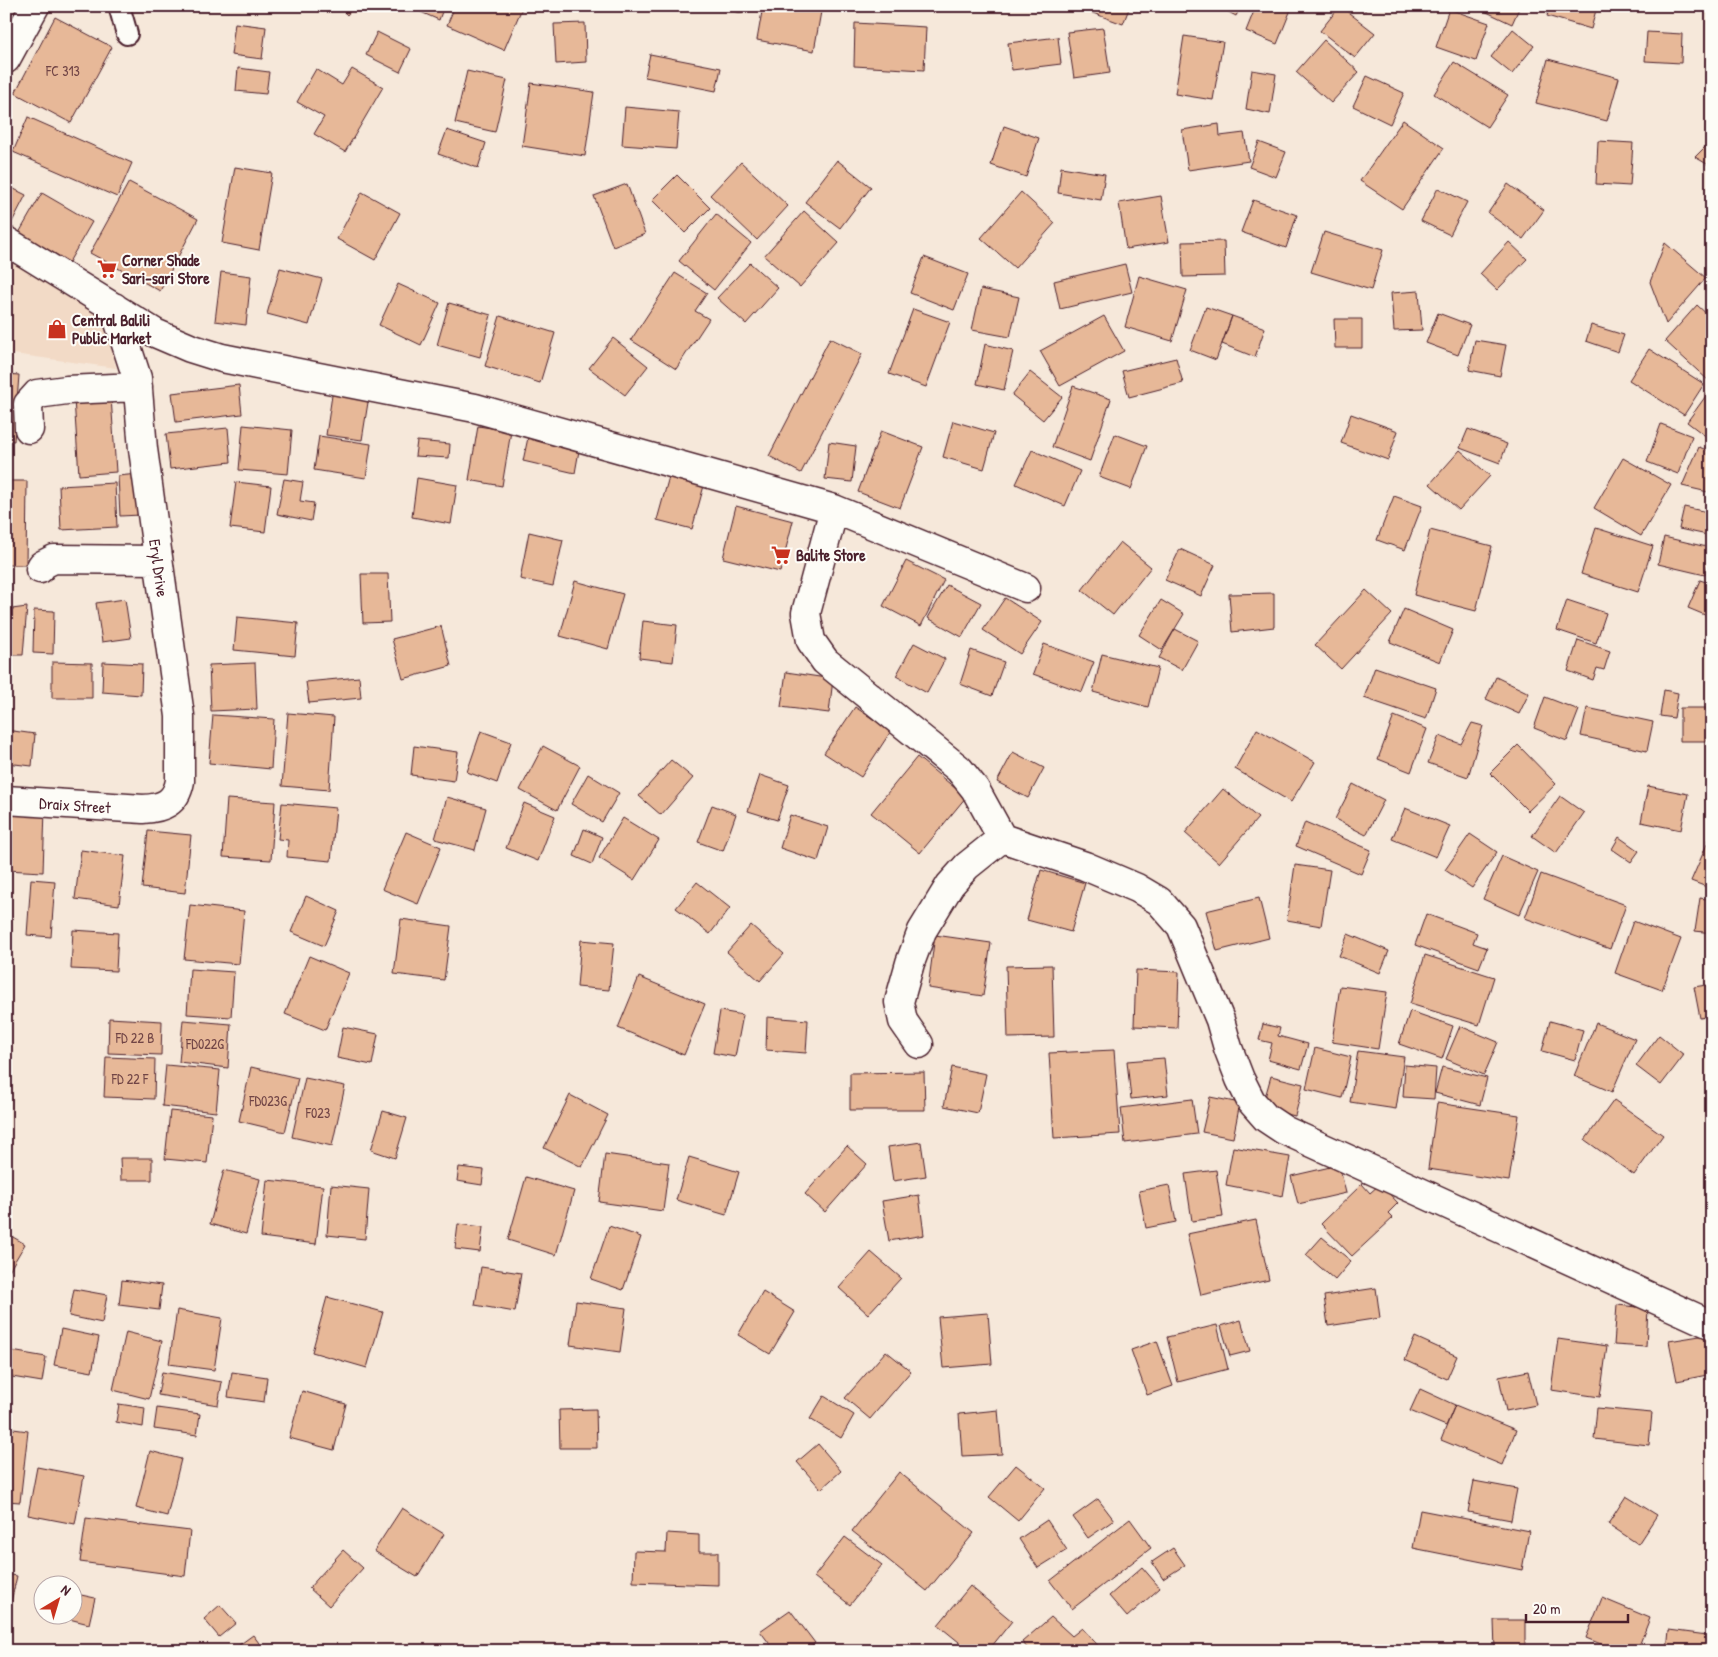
<svg xmlns="http://www.w3.org/2000/svg" width="1718" height="1657" viewBox="0 0 1718 1657" font-family="'Patrick Hand',sans-serif">
  <rect width="100%" height="100%" fill="#f6e8da"/>
  <filter id="ink" filterUnits="userSpaceOnUse"><feTurbulence type="fractalNoise" baseFrequency=".02" numOctaves="2"/><feDisplacementMap in="SourceGraphic" scale="10" xChannelSelector="R" yChannelSelector="G"/><feConvolveMatrix kernelMatrix="1 2 1 2 8 2 1 2 1" color-interpolation-filters="sRGB"/></filter>
  <g filter="url(#ink)">
    <path fill="#f2dac6" d="M6,253l97,52 13,63 -110,-15z"/>
    <path fill="#e7b898" stroke="#4a1f2b" d="M338,6h17l-8,9z
      M407,6h37l-5,14z
      M455,6h64l3,2 -18,42 -57,-25z
      M705,6h39l-2,7z
      M763,6h59l-8,45 -57,-11z
      M1080,6h50l-7,18 -44,-16z
      M1217,6h24l-5,10z
      M1256,6l36,1 -15,37 -31,-13z
      M1340,6l35,27 -20,25 -35,-27z
      M1359,6h10l-4,5z
      M1474,6h46l-8,18z
      M1550,6h47l-6,23 -44,-13z
      M1449,9l40,14 -13,38 -40,-14z
      M55,17l57,30 -41,76 -56,-30z
      M235,23l31,4 -4,32 -31,-4z
      M585,23l1,39 -30,2 -2,-40z
      M855,23l71,4 -2,43 -70,-4z
      M1103,28l7,45 -36,5 -7,-46z
      M1513,29l21,17 -22,28 -21,-17z
      M377,32l34,17 -11,23 -34,-17z
      M1647,32l35,2 -1,29 -36,-2z
      M1184,36l39,6 -10,58 -38,-6z
      M1058,37l3,27 -49,6 -4,-27z
      M1324,40l35,32 -28,31 -35,-31z
      M650,54l71,14 -5,23 -71,-14z
      M1548,59l71,19 -12,43 -71,-18z
      M1454,62l54,33 -21,32 -53,-33z
      M238,68l31,4 -3,22 -30,-3z
      M316,69l26,16 10,-16 31,18 -38,65 -31,-18 10,-17 -27,-15z
      M1252,70l24,4 -6,40 -24,-5z
      M467,71l40,9 -12,52 -40,-9z
      M1367,76l37,17 -14,31 -37,-18z
      M531,83l63,9 -9,64 -63,-10z
      M625,107l54,5 -3,37 -54,-4z
      M28,117l104,46 -15,34 -104,-45z
      M1403,120l41,28 -42,61 -42,-28z
      M1219,124l1,12 24,-3 5,28 -61,9 -6,-40z
      M1004,126l35,12 -13,39 -35,-12z
      M447,130l39,13 -8,25 -40,-14z
      M1712,140v27l-17,-10z
      M1598,141l35,2 -3,43 -34,-2z
      M1259,142l27,10 -10,25 -27,-10z
      M837,160l34,27 -31,41 -35,-26z
      M741,162l47,44 -31,34 -47,-45z
      M235,167l37,6 -13,77 -37,-7z
      M1061,167l44,7 -4,26 -43,-7z
      M677,175l33,33 -25,25 -33,-33z
      M129,182l69,37 -38,72 -70,-38z
      M627,184l18,50 -32,13 -19,-51z
      M1508,184l36,26 -21,29 -35,-26z
      M6,185l20,10 -14,27 -6,-3z
      M1438,188l29,14 -17,33 -29,-14z
      M362,192l38,21 -25,47 -38,-21z
      M1021,192l34,31 -40,45 -34,-30z
      M42,193l50,29 -23,40 -50,-29z
      M1161,196l8,46 -43,7 -7,-46z
      M1253,200l44,15 -11,33 -45,-16z
      M804,211l35,32 -39,44 -36,-31z
      M716,214l35,29 -37,47 -35,-29z
      M1324,232l59,18 -12,40 -60,-18z
      M1224,241l1,35 -42,1 -1,-35z
      M1509,242l18,17 -30,31 -17,-16z
      M1665,243l41,35 -40,46 -16,-42z
      M924,257l44,17 -14,36 -44,-17z
      M750,263l28,25 -32,36 -29,-26z
      M1125,264l7,28 -72,17 -6,-28z
      M280,268l42,11 -13,46 -42,-11z
      M221,272l30,4 -5,49 -31,-4z
      M675,273l32,20 -12,18 14,8 -33,50 -45,-29z
      M1139,276l48,14 -15,51 -47,-14z
      M398,284l42,19 -19,42 -42,-20z
      M981,289l38,8 -9,40 -38,-7z
      M1419,291l3,39 -28,1 -3,-38z
      M449,303l42,12 -11,42 -43,-12z
      M1697,305l15,14v59l-3,3 -44,-40z
      M1206,307l26,9 -16,44 -26,-10z
      M913,309l37,13 -24,65 -37,-13z
      M1438,313l32,12 -12,30 -32,-12z
      M500,316l55,17 -15,50 -55,-17z
      M1104,316l20,35 -64,35 -20,-35z
      M1232,316l33,12 -10,29 -33,-13z
      M1334,319h28v29h-27z
      M1591,325l33,10 -6,17 -32,-11z
      M613,338l35,28 -23,29 -36,-27z
      M830,338l32,16 -61,119 -32,-17z
      M1475,340l31,5 -6,31 -31,-6z
      M985,344l28,7 -9,39 -27,-6z
      M1649,349l55,35 -20,31 -55,-35z
      M1176,358l7,25 -54,14 -7,-26z
      M1030,372l32,25 -19,23 -31,-25z
      M6,374l13,1 -5,66 -8,-1z
      M334,382l35,14 -7,44 -36,-5z
      M239,385l3,29 -66,8 -4,-29z
      M1073,386l38,13 -21,62 -38,-14z
      M1708,393l4,3v45l-25,-19z
      M111,397l5,75 -37,3 -5,-76z
      M1351,414l47,17 -10,29 -47,-17z
      M953,421l41,12 -10,36 -41,-12z
      M1661,424l31,12 -14,38 -31,-12z
      M243,425l49,5 -4,44 -49,-4z
      M478,426l33,5 -9,55 -33,-6z
      M228,428l3,34 -61,7 -4,-35z
      M1468,429l39,15 -7,19 -40,-15z
      M881,431l42,16 -23,61 -42,-16z
      M529,433l51,12 -5,28 -52,-12z
      M1115,434l32,12 -16,43 -32,-12z
      M319,436l52,8 -5,34 -52,-8z
      M417,441l33,3 -1,14 -34,-2z
      M829,442l27,4 -4,36 -27,-3z
      M1699,447l13,5v41l-30,-7z
      M1032,450l48,21 -15,35 -49,-22z
      M1460,450l30,26 -31,34 -29,-26z
      M1623,458l48,27 -30,51 -47,-28z
      M670,473l35,9 -13,47 -35,-9z
      M138,474l3,41 -21,1 -2,-40z
      M417,478l40,7 -6,39 -39,-7z
      M284,479l19,3 -3,19 14,2 -3,18 -34,-7z
      M8,481h19l-1,84h-20z
      M236,482l35,4 -6,46 -35,-4z
      M115,483l2,44 -56,3 -2,-44z
      M1394,496l28,10 -17,44 -28,-10z
      M736,506l57,15 -13,51 -57,-14z
      M1684,507l28,6v23l-33,-7z
      M1596,528l57,18 -15,46 -57,-18z
      M1430,530l62,16 -16,65 -62,-16z
      M529,532l34,8 -10,46 -33,-7z
      M1664,537l47,11 -6,27 -47,-11z
      M1120,542l31,25 -38,48 -31,-25z
      M1180,549l35,16 -14,31 -36,-16z
      M906,561l38,19 -23,46 -38,-20z
      M361,574h27l2,48 -27,1z
      M1700,580l12,4v34l-24,-10z
      M575,581l48,13 -15,55 -48,-13z
      M947,585l34,18 -19,34 -34,-19z
      M1366,590l26,24 -51,55 -26,-24z
      M1274,593v34l-42,5 -3,-38z
      M6,595h4l2,14 15,-2 -4,48h-17z
      M1005,598l37,24 -22,32 -37,-24z
      M125,599l6,39 -29,4 -6,-39z
      M1161,600l23,14 -22,36 -23,-15z
      M1567,600l39,13 -10,30 -39,-13z
      M1404,609l49,21 -13,32 -50,-20z
      M34,610l20,1 -1,43 -20,-1z
      M237,617l61,6 -3,33 -61,-6z
      M643,621l34,4 -4,37 -34,-4z
      M441,626l10,40 -48,13 -11,-40z
      M1175,629l23,12 -16,29 -23,-12z
      M1578,640l32,11 -6,19 -7,-2 -4,12 -25,-9z
      M914,643l31,16 -18,34 -31,-17z
      M1044,644l50,18 -12,30 -49,-18z
      M971,650l33,12 -12,34 -32,-12z
      M1102,654l56,14 -10,39 -55,-15z
      M52,662l40,1v35h-40z
      M103,662l39,2 -1,31 -39,-3z
      M255,663l2,46 -46,2 -2,-46z
      M1375,667l61,21 -10,31 -62,-21z
      M786,672l47,7 -4,34 -48,-6z
      M359,677l2,21 -52,5 -3,-21z
      M1496,677l33,16 -10,21 -33,-15z
      M1664,690l14,3 -4,25 -14,-2z
      M1545,697l34,13 -12,31 -33,-13z
      M855,707l36,24 -30,46 -37,-24z
      M1587,708l66,14 -6,29 -66,-15z
      M1680,708h27v33h-27z
      M288,713l46,4 -5,73 -47,-4z
      M213,715l61,4 -3,50 -62,-6z
      M1394,716l33,13 -16,43 -33,-13z
      M1472,723l11,3 -15,51 -40,-14 11,-27 22,8z
      M1257,729l58,33 -24,40 -56,-33z
      M6,730l29,4 -3,32 -26,-3z
      M481,731l30,11 -14,41 -30,-11z
      M1518,745l38,39 -28,27 -38,-38z
      M414,746l44,6 -4,29 -43,-6z
      M543,746l37,20 -23,44 -37,-20z
      M1013,752l31,16 -16,30 -31,-16z
      M917,757l49,40 -46,56 -49,-40z
      M671,760l22,18 -32,37 -22,-19z
      M588,774l31,19 -17,29 -31,-18z
      M760,775l29,10 -12,35 -29,-9z
      M1353,784l31,16 -18,35 -31,-16z
      M1648,786l40,8 -7,36 -40,-8z
      M1223,789l35,29 -39,45 -34,-30z
      M1560,796l24,17 -28,40 -24,-17z
      M447,797l39,11 -11,42 -40,-11z
      M227,799l48,3 -4,58 -48,-3z
      M282,803l54,5 -5,53 -44,-4 1,-17 -10,-1z
      M524,803l31,13 -17,45 -32,-13z
      M712,805l24,9 -13,37 -25,-9z
      M6,807l39,2 -2,63 -37,-2z
      M1405,808l45,18 -14,31 -44,-18z
      M790,815l38,12 -10,34 -38,-13z
      M623,818l36,22 -25,40 -35,-22z
      M1305,822l66,28 -10,24 -65,-28z
      M584,829l18,8 -10,27 -18,-8z
      M148,831l43,4 -6,58 -43,-5z
      M406,832l35,15 -23,57 -36,-15z
      M1470,834l27,18 -25,36 -27,-18z
      M1711,835h1v54l-21,-8z
      M1619,837l20,14 -8,11 -19,-13z
      M81,850l44,6 -6,49 -44,-6z
      M1502,856l36,16 -19,43 -36,-16z
      M1295,865l35,5 -9,56 -34,-6z
      M1041,870l44,13 -14,49 -44,-12z
      M1541,874l85,31 -16,44 -85,-31z
      M31,879l24,2 -4,56 -24,-2z
      M697,882l33,26 -20,26 -34,-26z
      M306,896l33,15 -15,35 -33,-14z
      M1259,898l10,40 -52,13 -11,-40z
      M1700,898l12,2v33l-17,-2z
      M190,905l54,6 -5,53 -55,-5z
      M1426,914l51,19 -4,10 14,5 -8,20 -64,-23z
      M401,919l50,7 -7,54 -50,-6z
      M1633,921l48,18 -19,51 -47,-17z
      M751,925l33,29 -24,27 -33,-29z
      M73,930l45,3 -2,38 -45,-2z
      M1348,934l41,17 -9,22 -41,-17z
      M935,935l56,8 -8,53 -55,-8z
      M581,940l33,3 -5,47 -32,-3z
      M1425,955l69,22 -15,48 -69,-21z
      M309,956l40,17 -24,57 -40,-16z
      M1052,965l2,72 -46,1 -2,-72z
      M190,969l44,3 -3,45 -44,-3z
      M1136,970l43,2 -2,56 -43,-2z
      M639,977l66,27 -21,51 -66,-27z
      M1712,984v32l-12,2 -6,-31z
      M1340,986l47,6 -9,57 -46,-7z
      M720,1011l23,4 -8,42 -22,-4z
      M1410,1011l43,15 -11,33 -43,-15z
      M767,1017l41,3 -2,33 -40,-3z
      M109,1018l53,3 -1,34 -53,-2z
      M183,1020l48,4 -3,44 -49,-6z
      M1550,1021l33,9 -8,30 -33,-9z
      M1596,1023l39,16 -23,53 -38,-16z
      M1263,1024l17,4 -2,8 30,8 -7,25 -33,-9 4,-17 -13,-3z
      M1460,1026l38,16 -14,33 -38,-16z
      M343,1027l35,7 -6,31 -35,-7z
      M1659,1035l25,20 -23,30 -25,-19z
      M1315,1048l36,9 -9,41 -36,-9z
      M1114,1050l6,84 -66,4 -5,-85z
      M1358,1051l46,6 -8,52 -46,-7z
      M106,1057l49,2 -1,40 -50,-2z
      M1164,1058l4,37 -37,4 -4,-38z
      M166,1065l54,5 -4,42 -54,-6z
      M1405,1065l31,3 -2,31 -31,-2z
      M251,1067l47,11 -13,54 -46,-11z
      M952,1067l34,7 -8,39 -34,-7z
      M1442,1067l45,11 -7,27 -45,-12z
      M924,1072l1,38h-75v-37z
      M1271,1076l32,8 -8,32 -33,-8z
      M305,1078l40,8 -13,60 -40,-9z
      M570,1095l38,20 -26,52 -38,-19z
      M1210,1097l30,6 -7,35 -31,-6z
      M1192,1099l5,35 -72,9 -4,-35z
      M1614,1100l49,35 -29,40 -49,-35z
      M1437,1103l82,12 -10,66 -81,-12z
      M170,1111l42,4 -5,48 -42,-4z
      M383,1111l24,7 -12,40 -24,-8z
      M921,1142l5,34 -33,5 -5,-34z
      M847,1146l20,18 -42,48 -20,-18z
      M1233,1147l57,10 -7,39 -57,-11z
      M605,1154l64,9 -6,48 -64,-9z
      M689,1157l50,15 -13,43 -50,-15z
      M120,1158h32v22h-31z
      M1339,1165l7,28 -48,11 -7,-28z
      M459,1167l25,3 -2,15 -25,-4z
      M224,1170l36,9 -14,55 -36,-10z
      M1216,1170l7,47 -31,4 -7,-47z
      M526,1177l48,14 -18,64 -48,-15z
      M267,1180l56,6 -7,58 -55,-7z
      M1362,1184l8,9 10,-9 18,19 -10,10 5,5 -41,38 -31,-32z
      M331,1185l38,4 -4,50 -38,-4z
      M1169,1185l7,37 -30,6 -7,-37z
      M919,1195l5,40 -35,6 -7,-40z
      M1256,1220l13,60 -68,15 -14,-61z
      M458,1224l25,3 -3,25 -25,-3z
      M609,1226l32,11 -18,53 -32,-11z
      M6,1233l19,11 -19,32z
      M1322,1237l29,24 -16,19 -29,-25z
      M871,1252l30,26 -33,36 -29,-26z
      M481,1267l40,6 -6,39 -40,-7z
      M122,1280l40,5 -3,25 -40,-5z
      M1376,1288l4,30 -52,8 -4,-30z
      M74,1289l33,6 -5,28 -33,-7z
      M763,1292l32,20 -25,42 -32,-19z
      M327,1297l56,15 -16,56 -55,-16z
      M576,1301l50,7 -6,44 -50,-7z
      M1617,1305l31,3 -2,39 -32,-2z
      M177,1310l45,8 -8,52 -45,-6z
      M988,1313l4,51 -49,4 -5,-51z
      M1241,1320l9,31 -20,5 -9,-30z
      M1217,1325l11,44 -50,13 -11,-45z
      M61,1329l38,8 -7,35 -38,-7z
      M126,1332l36,9 -13,58 -36,-9z
      M1712,1334v40l-35,7 -8,-40z
      M1415,1337l42,19 -10,23 -42,-19z
      M1558,1339l49,7 -7,51 -49,-7z
      M1157,1341l16,45 -26,9 -16,-45z
      M6,1350l40,7 -4,25 -36,-6z
      M886,1351l25,20 -41,48 -25,-21z
      M1528,1371l8,34 -30,6 -7,-34z
      M162,1372l60,10 -4,23 -60,-10z
      M232,1372l35,5 -3,25 -36,-5z
      M1420,1389l35,16 -9,21 -36,-15z
      M302,1391l44,13 -12,46 -45,-12z
      M824,1396l30,19 -13,23 -31,-19z
      M119,1404l26,4 -2,19 -27,-5z
      M1455,1405l61,25 -14,35 -61,-25z
      M157,1408l43,6 -3,21 -43,-6z
      M1597,1408l55,5 -3,32 -55,-6z
      M596,1409l1,39h-37l-1,-38z
      M998,1410l4,44 -40,2 -3,-42z
      M6,1428l22,3 -8,71 -14,-1z
      M818,1444l23,27 -20,18 -24,-27z
      M150,1451l31,8 -14,57 -31,-8z
      M1016,1465l29,23 -27,33 -29,-24z
      M37,1467l47,9 -9,48 -47,-9z
      M899,1472l75,61 -47,58 -75,-60z
      M1474,1481l43,8 -6,31 -43,-8z
      M1626,1496l31,19 -19,29 -30,-20z
      M1098,1499l16,21 -26,18 -15,-21z
      M402,1508l42,26 -27,43 -43,-26z
      M1420,1510l109,21 -7,39 -109,-22z
      M86,1518l104,13 -5,45 -105,-14z
      M1130,1519l21,29 -79,61 -22,-28z
      M1047,1520l20,30 -29,18 -19,-29z
      M667,1533l32,2v17h19v33l-85,-3 1,-31 32,1z
      M845,1537l37,28 -32,40 -36,-28z
      M1173,1548l12,17 -22,14 -11,-17z
      M343,1550l20,18 -34,38 -20,-18z
      M1142,1567l18,21 -33,29 -18,-21z
      M6,1574l11,2 -7,30 -4,-1z
      M970,1586l42,35 -24,30h-18l-32,-26z
      M72,1593l23,5 -6,26 -40,-10h23z
      M1602,1598l48,20 -13,33h-19l-32,-13z
      M220,1605l16,18 -17,14 -15,-18z
      M790,1610l25,33 -10,8h-30l-15,-20z
      M1051,1617l21,19 10,-8 21,23h-73l-8,-9z
      M1494,1620h31v31h-30z
      M1669,1630l38,5 -2,16h-38z
      M253,1635l12,16h-34z
      M73,1646l20,5h-21z"/>
    <g fill="none" stroke-linecap="round" stroke-linejoin="round">
      <defs>
        <path id="service" d="M119,6l8,28"/>
        <path id="minor" d="M6,59l29,-53
          M6,241l149,92 35,15 32,10 253,50 232,65 127,36 192,79
          M29,429l-1,-25 9,-10 30,-4 71,-3
          M834,509l-28,104 5,28 14,20 134,108 16,20 27,49 83,28 52,22 22,13 22,25 39,94 8,28 12,31 11,22 15,17 18,12 428,195
          M40,569l2,-4 12,-6 104,1
          M6,800l137,9c20,-1 33,-6 37,-28v-65l-37,-267 -6,-71 -23,-71
          M919,1044l-16,-23 -4,-19 11,-39 12,-32 28,-46 17,-19 35,-28"/>
      </defs>
      <use href="#service" stroke="#4a1f2b" stroke-width="24"/>
      <use href="#minor" stroke="#4a1f2b" stroke-width="31"/>
      <use href="#service" stroke="#fdfcf7" stroke-width="20"/>
      <use href="#minor" stroke="#fdfcf7" stroke-width="28"/>
    </g>
  </g>
  <defs>
    <symbol id="supermarket-bare" viewBox="-9 -9 18 18"><path d="M-6-5.5h2.5l.6 2H6L4.5 2H-2.5L-4.4-4H-6ZM-1.5 3.2a1.3 1.3 0 1 0 .1 0ZM3 3.2a1.3 1.3 0 1 0 .1 0Z" fill="#c8321e" stroke="#fdfcf7" stroke-width="2.5" paint-order="stroke"/></symbol>
    <symbol id="shop-bare" viewBox="-9 -9 18 18"><path d="M-5-2.5h2.3a2.7 3.5 0 0 1 5.4 0H5L5.5 6h-11ZM-1.5-2.5h3a1.5 2.3 0 0 0-3 0Z" fill="#c8321e" stroke="#fdfcf7" stroke-width="2.5" paint-order="stroke"/></symbol>
  </defs>
  <g fill-rule="evenodd">
    <use href="#supermarket-bare" x="93" y="255" width="28" height="28"/>
    <use href="#shop-bare" x="43" y="315" width="28" height="28"/>
    <use href="#supermarket-bare" x="767" y="541" width="28" height="28"/>
  </g>
  <g text-anchor="middle" dominant-baseline="central" stroke-width="4" stroke-linejoin="round" paint-order="stroke">
    <g font-size="14" fill="#714546">
      <text x="63" y="70">FC 313</text>
      <text x="135" y="1037">FD 22 B</text>
      <text x="205" y="1043">FD022G</text>
      <text x="130" y="1078">FD 22 F</text>
      <text x="268" y="1100">FD023G</text>
      <text x="318" y="1112">F023</text>
    </g>
    <g font-size="16" font-weight="bold" fill="#4a1f2b" stroke="#fdfcf7" text-anchor="start">
      <text x="122" y="260">Corner Shade<tspan x="122" dy="18">Sari-sari Store</tspan></text>
      <text x="72" y="320">Central Balili<tspan x="72" dy="18">Public Market</tspan></text>
      <text x="796" y="555">Balite Store</text>
    </g>
    <g font-size="16" fill="#4a1f2b" stroke="#fdfcf7">
      <text transform="translate(159 568) rotate(82)">Eryl Drive</text>
      <text transform="translate(75 805) rotate(4)">Draix Street</text>
    </g>
  </g>
  <rect width="1718" height="1657" fill="none" stroke="#fdfcf7" stroke-width="25"/>
  <rect x="12" y="12" width="1693" height="1632" fill="none" stroke="#4a1f2b" stroke-width="2" filter="url(#ink)"/>
  <g transform="translate(58 1600) rotate(38)"><circle r="24" fill="#fdfcf7" stroke="#b5a4a5"/>
  <path d="M0-4L9 19L0 12L-9 19Z" fill="#c8321e"/>
  <text y="-8" font-size="14" font-weight="bold" text-anchor="middle" fill="#4a1f2b">N</text>
  </g>
  <path d="M1526 1614v8h102v-8" fill="none" stroke="#4a1f2b" stroke-width="2.5"/>
  <text x="1533" y="1614" font-size="15" fill="#4a1f2b" stroke="#fdfcf7" stroke-width="4" paint-order="stroke">20 m</text>
</svg>
